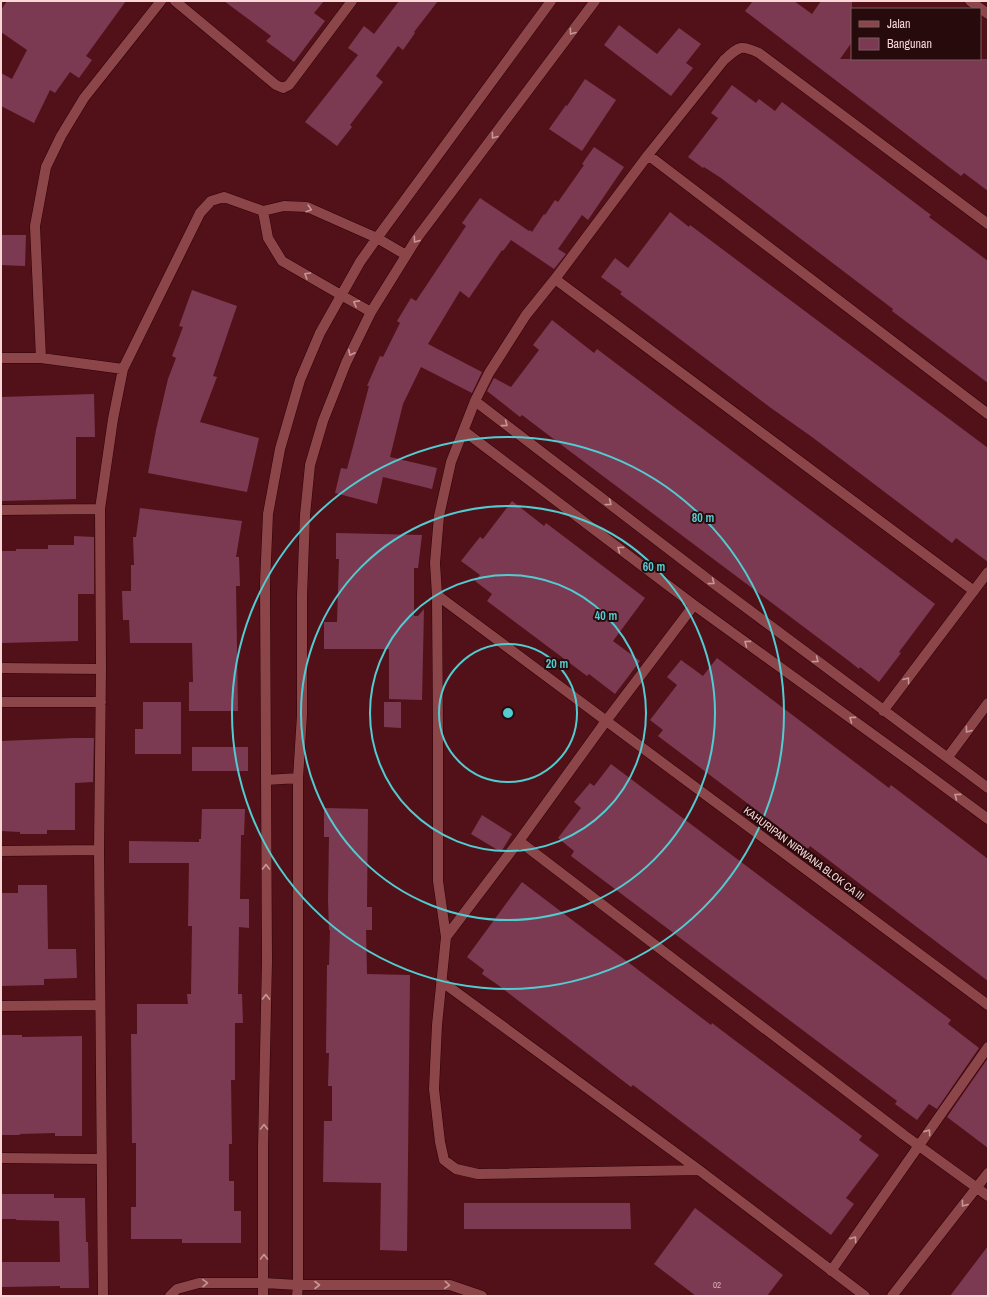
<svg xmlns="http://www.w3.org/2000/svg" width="989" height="1297" viewBox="0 0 989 1297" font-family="'Archivo Narrow',sans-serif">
  <rect width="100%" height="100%" fill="#521119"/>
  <path fill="#7b3a52" d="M7,1h119l-40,55 6,4 -13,18 -9,-6 -15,21 -5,-3 -16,33 -33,-17v-33l11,6 15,-29 -26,-18v-22z
    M224,1h100l-10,12 11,8 -31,41 -28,-21 5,-5z
    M399,1h39l-24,31 1,1 -12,17 -5,-4 -22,30 7,6 -33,43 2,2 -15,19 -32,-24 53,-67 -10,-7 16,-22 10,8z
    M753,1h41l18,13 9,-13h31v41l-12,17h148v132l-24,-18 -3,3 -216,-165z
    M619,25l38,29 22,-26 22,16 -15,19 7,5 -22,28 -67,-51z
    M585,79l31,21 -34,51 -33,-22 17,-24 1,1z
    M732,85l24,18 3,-4 16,12 7,-9 149,113 -2,2 59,44v122l-96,-72 1,-2 -172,-131 -17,-11 -1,1 -15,-11 30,-39 -7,-5z
    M594,147l30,20 -36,53 -6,-5 -24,34 8,5 -12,15 -43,-29 -8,11 -1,-1 -33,48 -9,-7 -32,53 54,28 -10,21 -51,-26 -18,37 -13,53 47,11 -5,21 -49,-12 -6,27 -42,-11 6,-25 6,1 22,-83h-2l13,-30 3,1 17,-34 -3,-2 14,-23 5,3 50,-75 -4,-3 18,-25 49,33 1,-1 2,2 12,-18 1,1 10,-15 3,2 26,-37 -2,-1z
    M670,212l19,15 1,-2 298,223v114l-32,-24 -4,5 -140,-106 -41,-29 -107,-81 -44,-33 2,-2 -21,-15 14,-19 13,10z
    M1,235h25l-1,31 -24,-1z
    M192,290l45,16 -24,70 4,1 -17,45 59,16 -12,54 -99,-19 8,-43 12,-51 8,-21 -4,-2 11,-29 -4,-1z
    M552,320l42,33 3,-4 338,255 -36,48 2,1 -22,29 -19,-15 -1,2 -10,-8 -302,-227 -25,-19 -2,2 -33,-26 7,-13 17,9 28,-37 -6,-5z
    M94,394l1,43h-19v62l-75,2v-104z
    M512,501l32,25 2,-3 99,75 -32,43 27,20 -25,33 -26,-20 -2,2 -100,-75 5,-7 -17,-13 5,-6 -19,-14 19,-24 3,2z
    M140,508l102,13 -6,36h3l1,29h-4l2,125h-49v-29h4l-1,-39h-62l-1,-23h-6l-1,-29h9v-26h3l-1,-28h3z
    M336,533l86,2 -4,33h-4v48h4l6,-7 -2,91 -33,-1v-50h-65v-27h13l2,-63h-3z
    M74,536l20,1v57h-16v47l-77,2v-92h15v-2h32v-4h26z
    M717,658l172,130 2,-3 97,74v122l-178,-135 -2,3 -150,-113 5,-6 -13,-10 27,-35 -10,-8 14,-17 22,16z
    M143,702h38v52h-46v-25h8z
    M384,702h17v26l-17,-1z
    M74,738h20l-1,44 -18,1v47h-28v4h-27v-2l-19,-1v-90z
    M192,747h56v24h-56z
    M611,764l340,256 -3,4 31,24 -42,61 -8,-5 -12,16 -22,-16 2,-3 -326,-245 3,-5 -16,-13 23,-30 -7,-6 16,-19 4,3z
    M324,808l44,1 -1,98h5v23h-6l1,44 43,1 -3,276 -27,-1 1,-67 -58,-1 1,-61h8v-35h-4l1,-33h-3l1,-88h2l1,-35h-1l-1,-30 1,-63h-5z
    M202,809h43l-1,26h-3l-1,64h9v29l-10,-1 -1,67h4l1,29h-8v57h-4l1,64h-3v37h5v30h7v32h-59v-4h-51v-32h5v-64h-4l-1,-109h6v-30h51l-1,-10h4l1,-68h-4l1,-63h-60v-22l70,1v-3h2z
    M482,815l30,19 -11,18 -30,-18z
    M522,882l189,143 1,-2 17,13 133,100 -3,4 20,15 -33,43 8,6 -23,31 -198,-150 -2,2 -133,-102 -16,-11 2,-4 -17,-13z
    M18,885h29l1,64h28l1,29 -33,1v6l-43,1v-93h17z
    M1,1035h21v2l60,-1v100h-27v-3l-35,1v1h-19z
    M988,1058v90l-41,-31z
    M1,1194h53v4h31l1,44h2l1,46h-29v-2l-59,1v-25h59l-1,-41 -43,-1v-1h-15z
    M464,1203h166l1,26h-167z
    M695,1208l88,67 -16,21h-71l-42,-32z
    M988,1246v50h-38z"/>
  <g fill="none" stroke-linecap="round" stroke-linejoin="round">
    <defs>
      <path id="minor" d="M175,1l101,84 7,3 6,-3 63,-84
        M970,1l18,13
        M648,155l340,259
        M555,279l419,312
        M371,312l-30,-17 -59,-34 -14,-23 -5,-27 21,-5 23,1 70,31 29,17
        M1,358h40l82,11
        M41,358l-6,-132 11,-59 15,-31 23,-38 77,-97
        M475,401l238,182 275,205
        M464,431l230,174 217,157 77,57
        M1,510l99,-1
        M437,595l551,410
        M1,668l100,1
        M1,702h100
        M883,711l105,-139
        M948,757l40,-54
        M266,780l32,-2
        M519,841l385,294 84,61
        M1,851l98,-1
        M446,937l73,-96 87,-120 88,-116
        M441,981l258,189 166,126
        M1,1006l99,-1
        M1,1158l100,1
        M699,1170l-221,4 -22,-5 -12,-9 -4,-18 -6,-53 3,-64 9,-88 -8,-56v-149l-1,-137 -2,-32 4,-47 12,-54 24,-61 14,-28 37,-58 29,-36 93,-124 76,-95c15,-13 16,-16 35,-7l229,171
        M831,1271l157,-224
        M103,1296l-4,-446 2,-181 -1,-160 13,-90 10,-50 77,-156 11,-12 13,-4 39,14
        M170,1296l7,-7 22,-6h65l34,2h152l32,11
        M263,1296v-149l4,-186 -2,-378 3,-69 12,-65 20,-69 20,-47 40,-71 17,-24 174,-237
        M297,1296l1,-11v-507l4,-63v-119l3,-81 5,-50 13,-44 23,-58 25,-51 46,-74 178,-237
        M892,1296l96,-123"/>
    </defs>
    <use href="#minor" stroke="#2f0107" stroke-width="11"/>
    <use href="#minor" stroke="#8c4649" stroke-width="10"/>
  </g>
  <defs><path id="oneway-chevron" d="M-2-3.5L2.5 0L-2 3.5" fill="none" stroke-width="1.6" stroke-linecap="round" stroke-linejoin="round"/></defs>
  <g stroke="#c89697">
    <use href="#oneway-chevron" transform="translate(572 32) rotate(127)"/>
    <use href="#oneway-chevron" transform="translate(494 136) rotate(127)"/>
    <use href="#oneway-chevron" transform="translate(309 209) rotate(17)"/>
    <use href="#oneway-chevron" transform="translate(416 240) rotate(126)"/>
    <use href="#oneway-chevron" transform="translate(307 275) rotate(-149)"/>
    <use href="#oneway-chevron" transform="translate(356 303) rotate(-152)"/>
    <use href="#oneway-chevron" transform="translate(351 353) rotate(116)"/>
    <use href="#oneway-chevron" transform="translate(505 424) rotate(37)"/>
    <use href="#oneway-chevron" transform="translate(609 503) rotate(37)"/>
    <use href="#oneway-chevron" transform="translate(620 549) rotate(-143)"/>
    <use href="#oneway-chevron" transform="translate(712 582) rotate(37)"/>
    <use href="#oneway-chevron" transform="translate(747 643) rotate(-144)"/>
    <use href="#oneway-chevron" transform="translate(816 660) rotate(37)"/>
    <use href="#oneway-chevron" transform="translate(907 680) rotate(-53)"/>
    <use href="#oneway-chevron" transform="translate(852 719) rotate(-144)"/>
    <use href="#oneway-chevron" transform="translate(968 730) rotate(127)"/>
    <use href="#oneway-chevron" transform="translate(957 796) rotate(-143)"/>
    <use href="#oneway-chevron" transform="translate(266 867) rotate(-90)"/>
    <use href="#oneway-chevron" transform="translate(266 997) rotate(-89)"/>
    <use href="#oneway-chevron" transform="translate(264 1127) rotate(-89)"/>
    <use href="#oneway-chevron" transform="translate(928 1132) rotate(-55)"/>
    <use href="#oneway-chevron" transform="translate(964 1204) rotate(128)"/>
    <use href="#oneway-chevron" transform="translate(854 1239) rotate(-55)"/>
    <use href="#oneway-chevron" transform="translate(264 1257) rotate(-90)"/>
    <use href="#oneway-chevron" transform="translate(205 1283) rotate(-1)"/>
    <use href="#oneway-chevron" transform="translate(317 1285)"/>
    <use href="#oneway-chevron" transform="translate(447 1285) rotate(5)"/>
  </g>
  <g fill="none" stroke="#52ccd1" stroke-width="2">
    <circle cx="508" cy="713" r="69"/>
    <circle cx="508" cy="713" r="138"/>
    <circle cx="508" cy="713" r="207"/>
    <circle cx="508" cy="713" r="276"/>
  </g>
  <g text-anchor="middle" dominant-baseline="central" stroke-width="4" stroke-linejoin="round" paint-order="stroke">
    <g font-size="9" fill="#dab0b6">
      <text x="717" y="1285">02</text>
    </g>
    <g font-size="11" fill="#f9d7d7" stroke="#270a0c">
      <text transform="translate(804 853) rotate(37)">KAHURIPAN NIRWANA BLOK CA III</text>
    </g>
  </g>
  <circle cx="508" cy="713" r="6" fill="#52ccd1" stroke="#270a0c" stroke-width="2"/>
  <g font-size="12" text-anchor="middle" font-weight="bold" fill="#52ccd1" stroke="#270a0c" stroke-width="4" stroke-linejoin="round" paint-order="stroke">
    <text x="703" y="522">80 m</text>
    <text x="654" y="571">60 m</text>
    <text x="606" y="620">40 m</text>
    <text x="557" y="668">20 m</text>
  </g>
  <rect width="989" height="1297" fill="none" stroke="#f9d7d7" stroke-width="4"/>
  <rect x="851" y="8" width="130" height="52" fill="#270a0c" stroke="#7b5c5d"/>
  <rect x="859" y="21" width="20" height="6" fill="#8c4649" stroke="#7b5c5d"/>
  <text x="887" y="28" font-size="12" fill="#f9d7d7">Jalan</text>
  <rect x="859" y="38" width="20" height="12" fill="#7b3a52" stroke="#7b5c5d"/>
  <text x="887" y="48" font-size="12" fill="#f9d7d7">Bangunan</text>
</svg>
